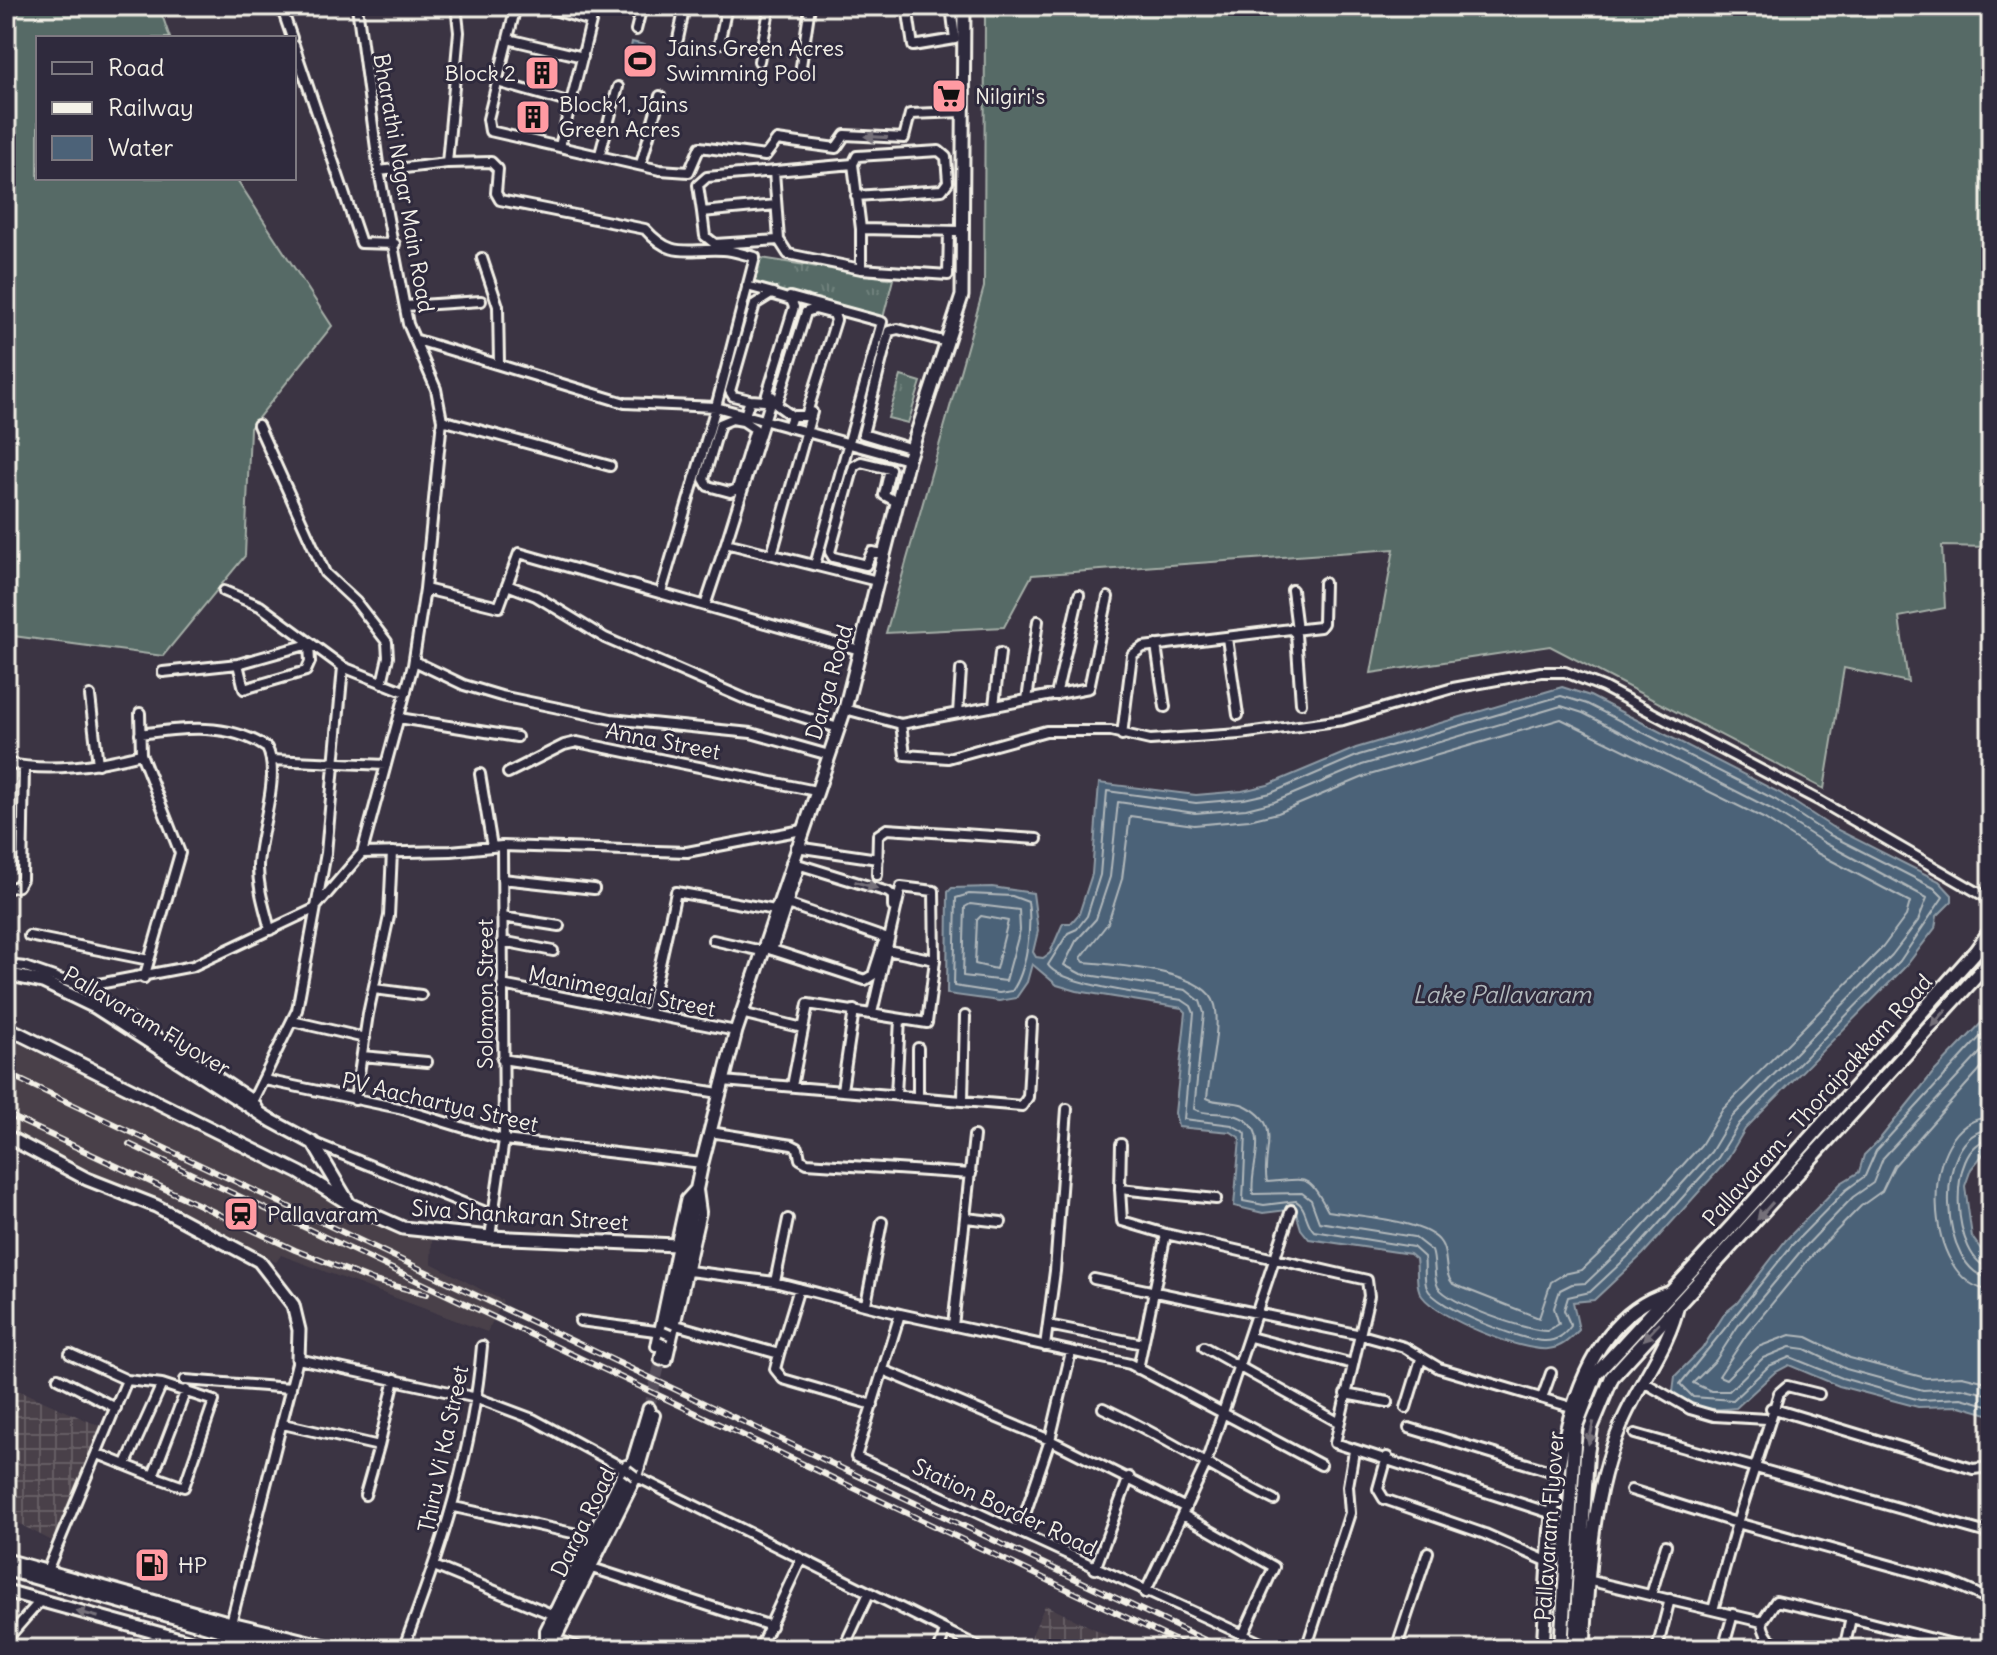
<svg xmlns="http://www.w3.org/2000/svg" width="1997" height="1655" viewBox="0 0 1997 1655" font-family="Delius,sans-serif">
  <defs>
    <pattern id="industrial-grid" width="8" height="8" patternUnits="userSpaceOnUse" patternTransform="scale(2)"><rect width="8" height="8" fill="#4a414a"/><path d="M0 4h8M4 0v8" fill="none" stroke="#655d64"/></pattern>
    <pattern id="park-tufts" width="24" height="20" patternUnits="userSpaceOnUse" patternTransform="scale(2)"><rect width="24" height="20" fill="#566b66"/><path d="M3 7l-1-3M5 7V3M7 7l1-3M15 17l-1-3M17 17v-4M19 17l1-3" fill="none" stroke="#6f817c"/></pattern>
  </defs>
  <rect width="100%" height="100%" fill="#3b3443"/>
  <filter id="ink" filterUnits="userSpaceOnUse"><feTurbulence type="fractalNoise" baseFrequency=".0125" numOctaves="2"/><feDisplacementMap in="SourceGraphic" scale="16" xChannelSelector="R" yChannelSelector="G"/><feConvolveMatrix kernelMatrix="1 2 1 2 8 2 1 2 1" color-interpolation-filters="sRGB"/></filter>
  <g filter="url(#ink)">
    <path fill="#4a414a" d="M6,1037l239,116 137,75 50,10 -1,25 72,38 -16,31 -206,-77 -5,7 -270,-130z"/>
    <path fill="url(#industrial-grid)" d="M11,1387l93,41 -50,114 -48,-25v-120z
      M1045,1605l91,44h1h-111z"/>
    <path fill="#566b66" stroke="#a5aea7" stroke-width="2" d="M6,6h153l11,32h-132v140h198l96,148 -82,102 -5,128 -82,100 -157,-21z
      M985,6h994l12,5v536l-49,-1 3,62 -46,9 9,65 -64,-14 -20,121 -274,-143 -179,27 23,-124 -362,26 -28,52 -118,6 98,-346z"/>
    <path fill="url(#park-tufts)" stroke="#a5aea7" stroke-width="2" d="M755,257l138,22 -11,43 -134,-37z
      M901,376l20,6 -13,41 -20,-5z"/>
    <path fill="#4c6278" stroke="#8f9ba5" stroke-width="2" d="M632,42l21,5 -3,29 -24,-2z
      M1562,687l28,9 190,97 52,34 107,54 13,14v6l-15,15 -2,12 -29,38 -161,163 -20,34 -82,91 -49,46 -21,2 6,28c-9,9 -17,18 -31,19 -27,3 -110,-31 -126,-53 -7,-9 -4,-26 -6,-37l-6,-5 -101,-15 -8,-10 -6,-20 -32,4 -29,-7 6,-68 -9,-6 -53,-5 -3,-14 11,-101 -4,-4 -105,-17 -20,-6 -25,-21 -5,18 -11,16 -17,3 -52,-7 1,-102 4,-4 40,-1 41,6 5,38 -5,21 3,5 7,1 7,-5 13,-30h8l8,-9 13,-40 7,-91 97,12 46,-4 26,-6 88,-37z
      M1991,1013v132l-20,24 -6,17 7,51 19,26v152l-31,-9 -42,1 -79,-21 -50,-21 -15,8 -38,35c-22,3 -48,1 -63,-16l2,-16 27,-27 23,-36 12,-10 49,-63 55,-57 18,-11 5,-17 15,-15 53,-66z"/>
    <g fill="none" stroke-linecap="round" stroke-linejoin="round">
      <path stroke="#b1b8bb" stroke-width="2" d="M1561,696l26,8 189,96 52,34 106,54 9,9 -43,64 -161,163 -21,34 -81,90 -47,44 -22,5 -4,13 7,16c-7,9 -14,15 -26,15 -21,1 -110,-33 -118,-53 -4,-8 -1,-22 -3,-31l-11,-10 -99,-16c-9,-8 -7,-24 -18,-30l-32,4 -21,-4 3,-68 -14,-8 -48,-6 10,-106 -3,-7 -9,-6c-26,-4 -123,-15 -134,-35l20,-32 9,-4 10,-13 13,-41 7,-84 89,12 48,-4 27,-6 88,-38z
        M1561,706l22,7 188,96 52,33 104,56 -9,23 -26,34 -160,162 -21,35 -81,89 -44,42 -14,1 -12,6 -6,18 5,16 -12,7c-21,0 -97,-27 -109,-44 -5,-9 -2,-26 -6,-36l-18,-14 -95,-15 -8,-22 -9,-7 -49,1c-5,-26 21,-65 -16,-78 -14,-5 -31,0 -43,-7l10,-96 -4,-12 -14,-11 -105,-16 -17,-9 12,-24 20,-22 14,-42 8,-75 77,11 51,-4 28,-7 88,-37z
        M1561,719l204,100 52,34 93,49 -4,14 -23,31 -160,162 -22,36 -80,88 -39,37 -18,4 -13,8 -12,36 -86,-34c-10,-10 -4,-29 -12,-41 -14,-23 -85,-27 -113,-32 -21,-38 -19,-32 -61,-29 -7,-30 19,-57 -23,-77 -12,-5 -26,-1 -37,-7 2,-26 14,-69 8,-93 -9,-35 -100,-40 -131,-43l-3,-4 27,-35 14,-44 8,-63 64,9 55,-5 29,-7 88,-37z
        M969,894l43,2 16,6c4,24 -1,69 -16,89l-13,2 -45,-7 2,-88z
        M970,904l49,6 1,20 -14,51 -43,-5 2,-69z
        M981,916l27,5 -12,48 -21,-5 2,-44z
        M1991,1025l-115,126 -11,25 -19,14 -54,55 -112,139 13,13 40,3 36,-34 21,-9 52,21 78,22 41,-2 30,8
        M1991,1041l-108,117 -10,25 -20,14 -53,55 -62,74 -22,34 -23,23 18,8h18l34,-33 27,-11 15,2 41,20 77,21 38,-2 30,7
        M1991,1057l-97,109 -12,25 -21,15 -53,54 -61,74 -28,42 7,3 32,-32 32,-12 17,2 43,21 76,20 36,-2 29,7
        M1991,1117c-77,3 -68,170 0,173
        M1991,1129c-61,4 -51,146 0,149
        M1991,1139c-48,6 -38,124 0,129"/>
      <path stroke="#57505c" stroke-width="11" stroke-dasharray="11 5.5" stroke-linecap="butt" d="M649,1409l12,-50"/>
      <defs>
        <path id="street" d="M281,6l11,32
          M516,6l-28,113 2,12 170,39 29,2 11,-25 65,9 12,-16 59,8 9,-13 59,3 6,-24 53,-2
          M540,6l51,15
          M907,6l6,40 42,-7 -4,-33
          M636,30l6,-24
          M508,39l75,18
          M678,39l7,-33
          M719,44l8,-38
          M294,45l67,198 34,1
          M759,61l11,-55
          M800,73l10,-67
          M497,82l74,21
          M560,146l35,-140
          M600,154l18,-67
          M447,163l12,-131 -3,-26
          M641,164l19,-68
          M853,164l4,-8 82,-5 7,6 2,25 -6,8 -86,6
          M379,171l68,-8 44,-1 7,7 -2,24 4,7 145,29c28,31 41,19 78,21 10,0 22,5 32,7l-39,150 -55,185
          M774,171l5,69 9,14 73,15v-40
          M776,205l-74,7 -4,-27 9,-8 146,-13 8,65 101,2
          M702,212l3,24 10,8 64,-4
          M482,258l16,48 1,57
          M861,269l87,6 1,-43
          M747,286l26,7
          M790,297l92,25 -67,243
          M405,306l76,-5
          M417,340l208,63 91,4 192,53
          M772,396l-46,147 151,38
          M442,420l168,46
          M743,421l12,8 -18,60 -7,3 -22,-6 -4,-7 16,-55 12,-5 11,2 7,-21 -17,-4 -3,-5 25,-87 16,-10 20,6 3,7 -29,94 -15,-1
          M258,425l67,148 31,29 31,40 1,15 -6,26
          M788,427l4,-11 -15,-11 29,-93 9,-3 19,5 2,6 -30,96h-14
          M912,449l-49,-15 26,-103 9,-2 49,13
          M772,554l40,-142
          M884,554l-12,-2 -6,13 -33,-8 -3,-5 24,-86 7,-4 29,7 -6,26 13,7
          M507,585l29,11 69,42 145,63 88,27
          M425,589l74,18 20,-54 341,97
          M1292,590l5,40
          M224,591l36,15 83,61 63,25
          M705,606l21,-63
          M1293,630l27,-3 3,-4 1,-40
          M1227,638l11,77
          M1156,645l9,62
          M414,661l50,24 37,11 110,23 140,14 78,22
          M163,672l75,-8 71,-20 1,18 -4,9 -62,18 -6,-25
          M1056,695l23,-100
          M90,696l8,68
          M1027,700l11,-79
          M994,706l6,-53
          M845,709l56,15 4,31 43,3 98,-27h65l39,9 90,-6 103,-14 110,-32 88,-16h24l38,15 215,113 173,100
          M140,713l1,41 39,99 -36,125
          M958,713l3,-43
          M399,718l118,19
          M901,724l188,-36 19,-91
          M140,734c42,-6 90,-12 127,14 15,28 -9,87 -9,119 0,22 7,42 12,63
          M1122,735l10,-80 11,-8 148,-18 5,5 5,69
          M271,760l115,5
          M6,763c45,10 91,2 135,-9
          M508,773l56,-28 13,-3 239,49
          M480,774l12,73
          M796,847l82,12
          M362,853l89,-2 51,-5 185,6 115,-22
          M791,862l97,30 5,4v11
          M877,875l1,-40 9,-6 150,10
          M502,879l92,10
          M6,889l12,-3 4,-7 2,-112
          M787,904l98,34
          M502,917l57,9
          M29,936l120,24
          M713,940l49,11
          M502,941l51,10
          M763,947l102,33 8,-5 10,-31
          M772,950l28,-85
          M887,950l48,10
          M6,965l19,2 58,20 110,-21 121,-57 48,-56 51,-188 12,-76 17,-169 -6,-31 -28,-65 -29,-153 -22,-165
          M502,985l234,46
          M83,987l170,113 9,15
          M374,989l47,6
          M741,1013l62,15
          M649,1014l27,-122 99,18
          M292,1021l73,17
          M362,1056l65,6
          M502,1059l217,34
          M265,1080l134,28 105,32 198,23
          M723,1081l299,25 6,-9 4,-74
          M792,1086l16,-82 119,19 8,-63 -1,-69 -33,-4 -29,126
          M842,1090l12,-80
          M896,1095l4,-76
          M918,1097v-49
          M963,1099l2,-83
          M253,1100l44,-90 29,-157 17,-186
          M355,1100l13,-86 21,-98 3,-64
          M710,1132l82,13 6,3 2,11 7,4 164,11
          M314,1143l179,72
          M1120,1189l1,-45
          M966,1218l35,4
          M1166,1234l201,46 2,16 -34,147 218,71
          M490,1237l14,-97 -2,-294
          M689,1271l86,11 125,32 230,50 191,101
          M1094,1279l267,56 43,12 35,21 132,39
          M775,1282l13,-63
          M866,1304l16,-82
          M900,1314l-44,143 418,192
          M580,1321l83,11
          M676,1325l103,29 -4,15 8,10 90,26
          M1048,1325l95,19
          M953,1326l21,-190
          M1250,1337l103,27
          M656,1346l21,-101
          M1045,1346l10,-75 12,-162
          M1204,1347l134,75
          M70,1354l57,26 35,4
          M779,1354l20,-66
          M667,1361l34,-149 -3,-22
          M1138,1369l28,-135 -44,-13 -2,-32 96,10
          M883,1370l167,70 136,68
          M58,1378l58,30
          M185,1380l106,8
          M1642,1381l48,28 24,7 53,3
          M1345,1394l43,8
          M1542,1398l9,-25
          M1103,1408c59,27 113,63 171,92
          M1406,1408l15,-49
          M1771,1408l202,61 18,-2
          M283,1424l96,22 16,-67
          M1409,1428l151,46
          M1635,1434l356,100
          M98,1454l55,22 33,-86
          M1387,1457l-9,32 6,10 101,35 64,28
          M126,1464l36,-80 52,17 -30,86 -31,-11
          M635,1476l348,173
          M1631,1490l106,33 42,-130 8,-7 32,8
          M365,1495l14,-49
          M454,1507l137,30
          M1183,1515l91,52 -31,68
          M1019,1532l31,-92 21,-88
          M434,1566l120,49
          M592,1568l179,58
          M1095,1569l34,-92
          M47,1571l80,-191
          M1587,1580l175,42
          M1145,1593l60,-127 86,-256
          M1651,1595l15,-50
          M1713,1610l24,-87 213,59 41,18
          M1851,1618l121,31
          M231,1623l67,-264 179,39 56,21 94,51
          M556,1639l28,10
          M6,1640l34,-39
          M545,1641v-11l81,-165
          M546,1645l10,-6 81,-162 18,-62
          M403,1649c38,-99 70,-197 79,-303
          M759,1649l42,-90
          M843,1649l26,-56
          M939,1649l6,-18
          M1306,1649l44,-136 -2,-27 6,-35
          M1396,1649l32,-97
          M1657,1649l13,-50
          M1723,1649l10,-35
          M1797,1649c-20,-5 -32,-6 -35,-27l14,-21 75,17 -7,31"/>
        <path id="secondary" d="M6,974l37,8 52,25 177,114 41,22 34,57
          M6,1027l294,146 51,32 52,23 87,9 187,8 10,-45 9,-10
          M6,1136l81,43 69,27 103,55 34,44 6,25 -1,29
          M661,1359l41,-196 34,-132 109,-322 63,-249 54,-164 2,-290
          M6,1560l225,63 107,26
          M6,1591l210,58
          M544,1649l84,-170 21,-70
          M1543,1649c7,-103 4,-319 125,-356
          M1584,1649c4,-75 7,-153 37,-224 16,-40 49,-79 57,-121"/>
        <path id="primary" d="M6,1569l283,80
          M1561,1649l14,-221 21,-54 136,-148 244,-275 15,-21
          M1575,1649l12,-195 4,-26 21,-51 379,-417"/>
      </defs>
      <use href="#street" stroke="#f4f1e8" stroke-width="14"/>
      <use href="#secondary" stroke="#f4f1e8" stroke-width="17"/>
      <use href="#primary" stroke="#f4f1e8" stroke-width="18"/>
      <use href="#street" stroke="#2f2a3d" stroke-width="8"/>
      <use href="#secondary" stroke="#2f2a3d" stroke-width="11"/>
      <use href="#primary" stroke="#2f2a3d" stroke-width="12"/>
      <defs>
        <path id="rail" d="M6,1073l1218,576
          M6,1114l289,136 79,31 53,13
          M129,1144l1064,505"/>
      </defs>
      <use href="#rail" stroke="#f4f1e8" stroke-width="6"/>
      <use href="#rail" stroke="#2f2a3d" stroke-width="3" stroke-dasharray="9" stroke-linecap="butt"/>
      <defs>
        <path id="street-bridge" d="M663,1332l7,3
          M627,1470l8,6"/>
      </defs>
      <use href="#street-bridge" stroke="#f4f1e8" stroke-width="14" stroke-linecap="butt"/>
      <use href="#street-bridge" stroke="#2f2a3d" stroke-width="8"/>
    </g>
    <defs><path id="oneway-solid" d="M-6-.8H1V-3.2L6.5 0L1 3.2V.8H-6Z" transform="scale(2)"/></defs>
    <g fill="#747079">
      <use href="#oneway-solid" transform="translate(876 137) rotate(-177)"/>
      <use href="#oneway-solid" transform="translate(866 885) rotate(17)"/>
      <use href="#oneway-solid" transform="translate(1939 1018) rotate(132)"/>
      <use href="#oneway-solid" transform="translate(1765 1211) rotate(132)"/>
      <use href="#oneway-solid" transform="translate(1651 1332) rotate(133)"/>
      <use href="#oneway-solid" transform="translate(1591 1433) rotate(103)"/>
      <use href="#oneway-solid" transform="translate(87 1614) rotate(-164)"/>
    </g>
  </g>
  <defs>
    <symbol id="stadium-square" viewBox="-11 -11 22 22"><rect x="-9" y="-9" width="18" height="18" rx="4" fill="#ff9aa2" stroke="#2f2a3d"/><path d="M0-5a6.5 5 0 1 0 0 10a6.5 5 0 1 0 0-10ZM-3.5-1.8h7v3.6h-7Z" fill="#111"/></symbol>
    <symbol id="building-square" viewBox="-11 -11 22 22"><rect x="-9" y="-9" width="18" height="18" rx="4" fill="#ff9aa2" stroke="#2f2a3d"/><path d="M-4-6H4V6H1V3H-1V6H-4ZM-2.5-4.3h1.7v1.8h-1.7ZM.8-4.3h1.7v1.8H.8ZM-2.5-1h1.7V.8h-1.7ZM.8-1h1.7V.8H.8Z" fill="#111"/></symbol>
    <symbol id="supermarket-square" viewBox="-11 -11 22 22"><rect x="-9" y="-9" width="18" height="18" rx="4" fill="#ff9aa2" stroke="#2f2a3d"/><path d="M-6-5.5h2.5l.6 2H6L4.5 2H-2.5L-4.4-4H-6ZM-1.5 3.2a1.3 1.3 0 1 0 .1 0ZM3 3.2a1.3 1.3 0 1 0 .1 0Z" fill="#111"/></symbol>
    <symbol id="station-square" viewBox="-11 -11 22 22"><rect x="-9" y="-9" width="18" height="18" rx="4" fill="#ff9aa2" stroke="#2f2a3d"/><path d="M-3-6H3Q5-6 5-4V2Q5 4 3 4L4.5 6H3L1.5 4h-3L-3 6H-4.5L-3 4Q-5 4-5 2V-4Q-5-6-3-6ZM-3.5-4v3h7v-3ZM-3.5 1v1.5H-2V1ZM2 1v1.5H3.5V1Z" fill="#111"/></symbol>
    <symbol id="fuel-square" viewBox="-11 -11 22 22"><rect x="-9" y="-9" width="18" height="18" rx="4" fill="#ff9aa2" stroke="#2f2a3d"/><path d="M-5.5-6h7V0h2V4h1.3V-2.5L3-4.5l.8-.8L6-3V5H2.5V1h-1V6h-7ZM-4.2-4.7v3.2H.2V-4.7Z" fill="#111"/></symbol>
  </defs>
  <g fill-rule="evenodd">
    <use href="#stadium-square" x="620" y="41" width="40" height="40"/>
    <use href="#building-square" x="522" y="53" width="40" height="40"/>
    <use href="#supermarket-square" x="929" y="76" width="40" height="40"/>
    <use href="#building-square" x="513" y="97" width="40" height="40"/>
    <use href="#station-square" x="221" y="1194" width="40" height="40"/>
    <use href="#fuel-square" x="132" y="1545" width="40" height="40"/>
  </g>
  <g text-anchor="middle" dominant-baseline="central" stroke-width="6" stroke-linejoin="round" paint-order="stroke">
    <g font-size="22" fill="#f4f1e8" stroke="#2f2a3d" text-anchor="start">
      <text x="666" y="48">Jains Green Acres<tspan x="666" dy="25">Swimming Pool</tspan></text>
      <text x="516" y="73" text-anchor="end">Block 2</text>
      <text x="975" y="96">Nilgiri's</text>
      <text x="559" y="104">Block 1, Jains<tspan x="559" dy="25">Green Acres</tspan></text>
      <text x="267" y="1214">Pallavaram</text>
      <text x="178" y="1565">HP</text>
    </g>
    <g font-size="22" fill="#f4f1e8" stroke="#2f2a3d">
      <text transform="translate(404 183) rotate(80)">Bharathi Nagar Main Road</text>
      <text transform="translate(829 682) rotate(-74)">Darga Road</text>
      <text transform="translate(663 741) rotate(11)">Anna Street</text>
      <text transform="translate(622 991) rotate(11)">Manimegalai Street</text>
      <text transform="translate(485 994) rotate(-90)">Solomon Street</text>
      <text transform="translate(147 1021) rotate(31)">Pallavaram Flyover</text>
      <text transform="translate(1817 1100) rotate(-48)">Pallavaram - Thoraipakkam Road</text>
      <text transform="translate(440 1102) rotate(13)">PV Aachartya Street</text>
      <text transform="translate(520 1215) rotate(4)">Siva Shankaran Street</text>
      <text transform="translate(443 1449) rotate(-78)">Thiru Vi Ka Street</text>
      <text transform="translate(1005 1507) rotate(25)">Station Border Road</text>
      <text transform="translate(583 1522) rotate(-64)">Darga Road</text>
      <text transform="translate(1549 1526) rotate(-86)">Pallavaram Flyover</text>
    </g>
    <g font-size="24" font-style="italic" fill="#b1b8bb" stroke="#2f2a3d">
      <text x="1502" y="994">Lake Pallavaram</text>
    </g>
  </g>
  <rect width="1997" height="1655" fill="none" stroke="#2f2a3d" stroke-width="32"/>
  <rect x="16" y="16" width="1965" height="1623" fill="none" stroke="#f4f1e8" stroke-width="3" filter="url(#ink)"/>
  <rect x="36" y="36" width="260" height="144" fill="#2f2a3d" stroke="#7e7a81" stroke-width="2"/>
  <rect x="52" y="62" width="40" height="12" fill="#2f2a3d" stroke="#7e7a81" stroke-width="2"/>
  <text x="108" y="76" font-size="24" fill="#f4f1e8">Road</text>
  <rect x="52" y="102" width="40" height="12" fill="#f4f1e8" stroke="#7e7a81" stroke-width="2"/>
  <text x="108" y="116" font-size="24" fill="#f4f1e8">Railway</text>
  <rect x="52" y="136" width="40" height="24" fill="#4c6278" stroke="#7e7a81" stroke-width="2"/>
  <text x="108" y="156" font-size="24" fill="#f4f1e8">Water</text>
</svg>
